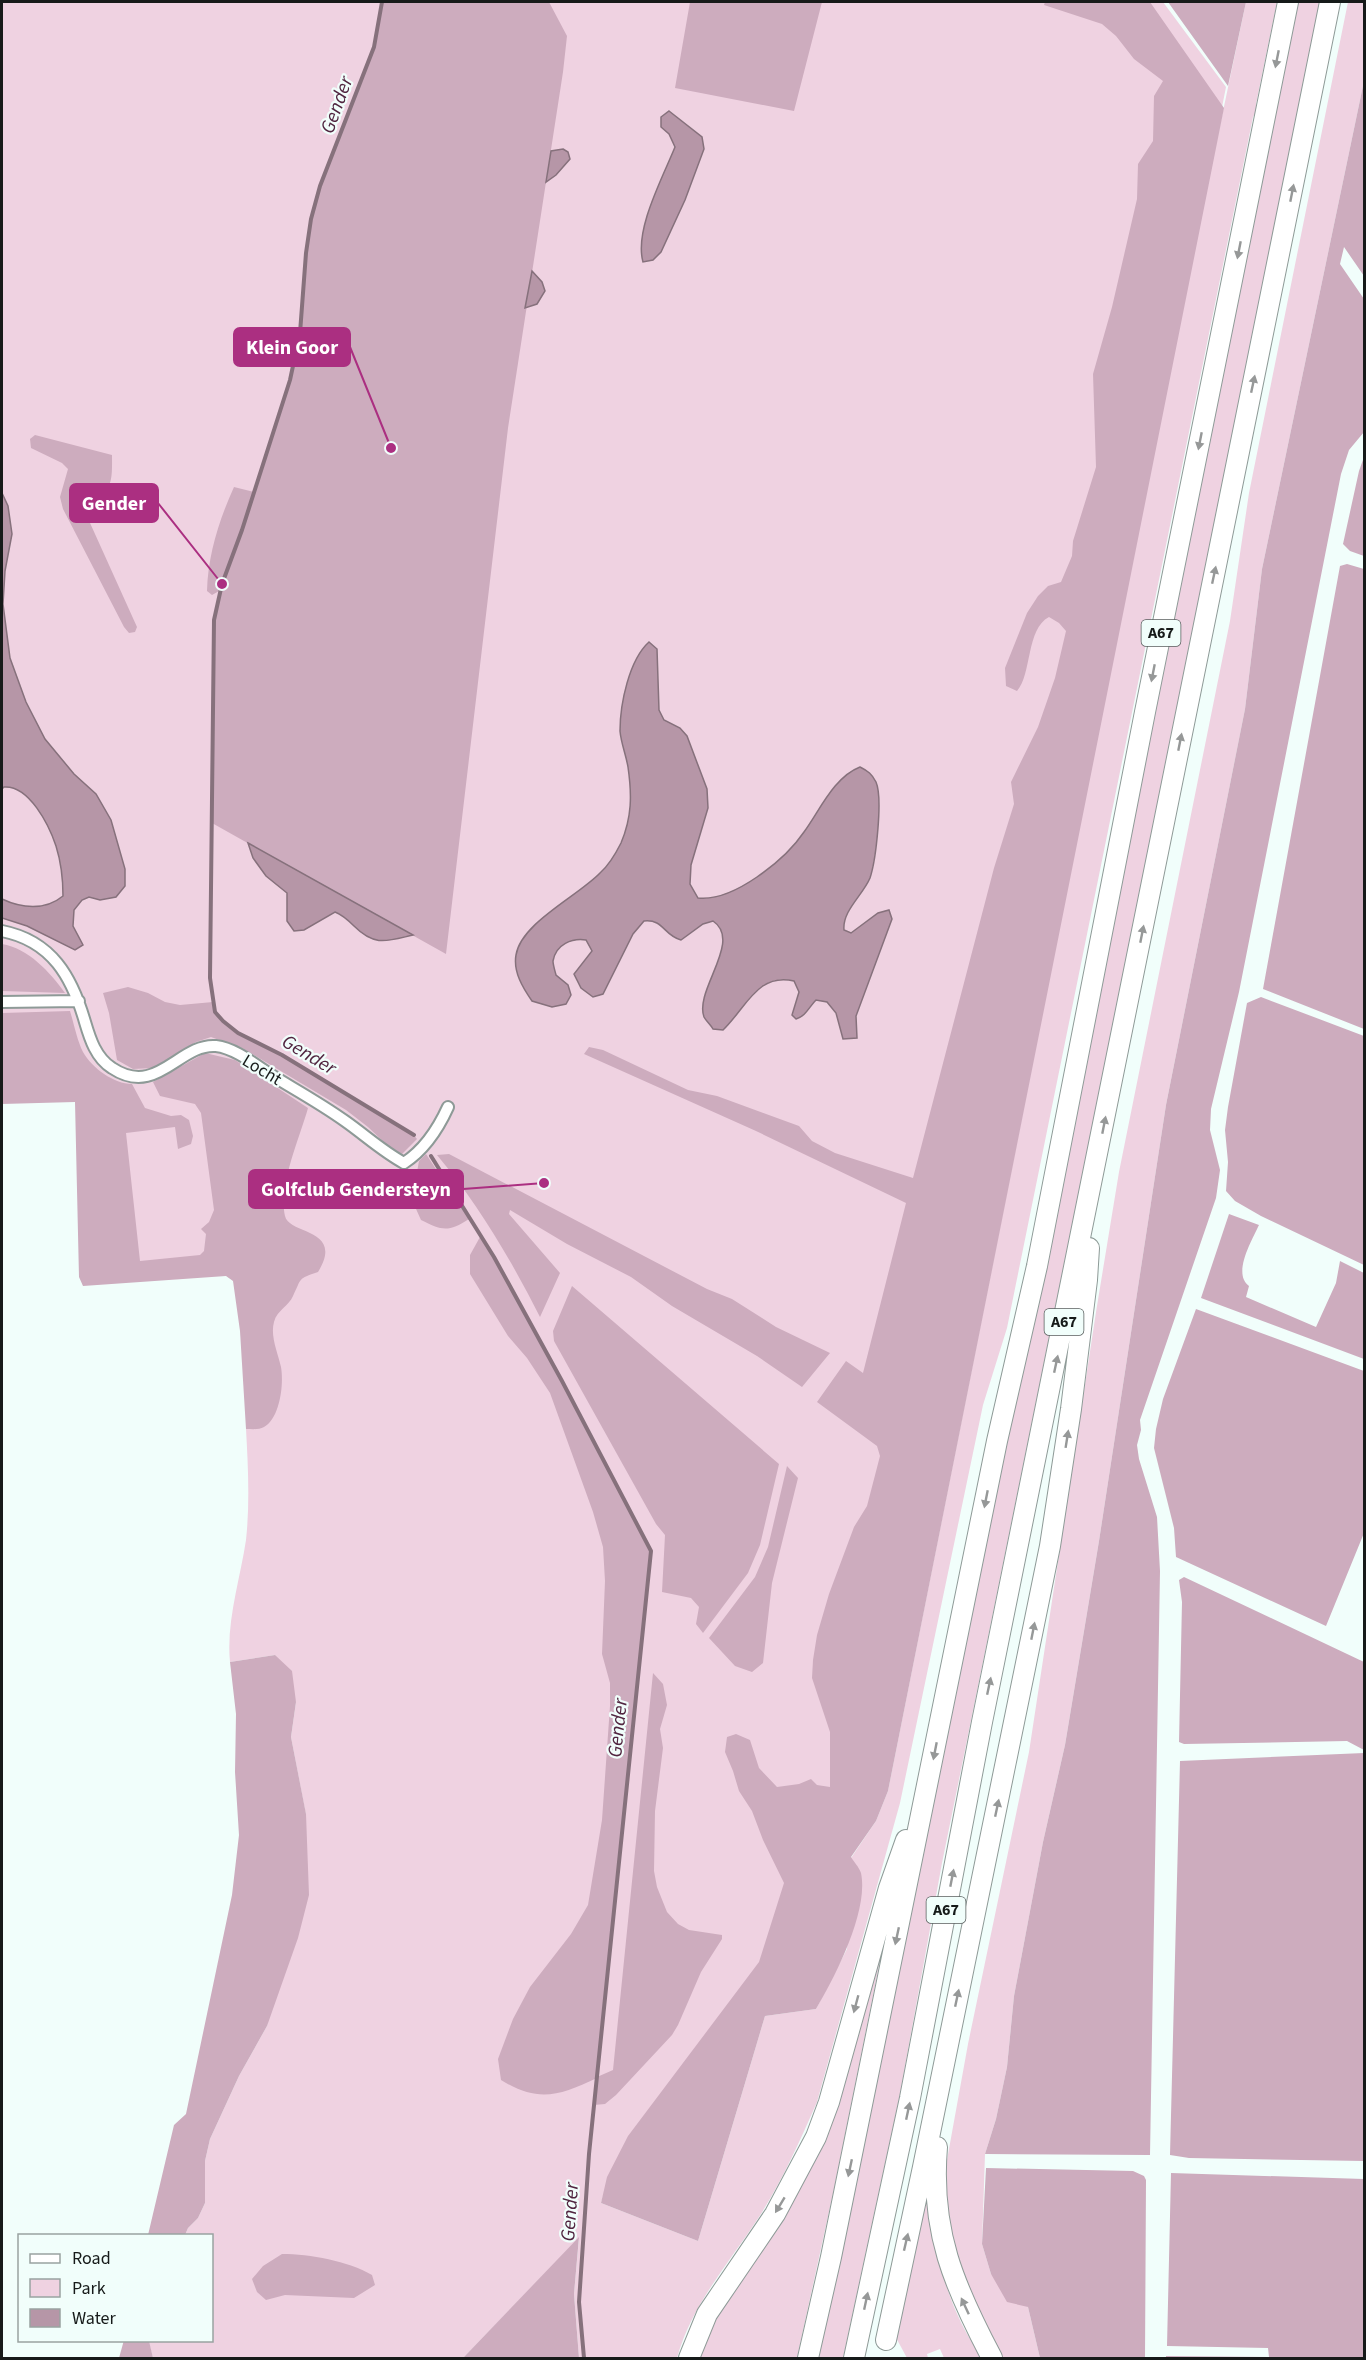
<svg xmlns="http://www.w3.org/2000/svg" width="1366" height="2360" viewBox="0 0 1366 2360" font-family="'Source Sans 3',sans-serif">
  <rect width="100%" height="100%" fill="#f1fefb"/>
  <path fill="#efd2e1" d="M2,2h1161l63,85 -242,1218 -53,255 -163,406 -137,185 -28,45 -2,7 97,38 67,-225 51,-7 31,-60 4,-91 25,-37 12,-30 310,-1561 48,-228h31l-21,102v8l-3,5 -246,1211 -24,77 -83,398 -83,299c-17,39 -35,79 -58,115 -30,46 -67,87 -82,141h-98l-5,-64 5,-56 -116,120h-310l-4,-15v-3h63v-104l-27,-1 3,-7 10,-10 7,-15v-42l5,-22 29,-63 28,-50 39,-211 -15,-78 5,-35 -21,-47 -45,7c-4,-40 10,-82 16,-122 4,-37 2,-75 0,-111h3l-4,-97 -10,-52 -9,-5 -142,9 -6,-184 -76,1z
    M1298,2h23l-379,1861 -42,231 -57,264h-26z
    M1348,2h16v79l-102,488 -17,140 -79,396 -67,436 -34,204 -22,97 -29,154 -7,71 -11,52 -11,35 -3,90 9,30 37,33 12,51h-39l-33,-59 -23,-87v-41l23,-127 61,-292 67,-440 23,-140 111,-551 19,-128z
    M880,1946h3l-49,243 -37,169h-102l15,-37 69,-105z
    M926,2172c7,49 11,100 33,146 6,14 15,27 23,40h-38l-4,-9 -13,5 1,4h-21l-13,-24z"/>
  <path fill="#cdacbe" d="M382,2h167l18,34 -4,36 -55,356 -62,526 -234,-131 2,-203 7,-30 -9,5 -5,-4c1,-36 12,-71 27,-104l20,5 36,-112 10,-47 6,-80 5,-34 9,-33 54,-139z
    M690,2h132l-28,109 -119,-23z
    M1045,2h105l74,106 -336,1683 -12,30 -25,36c3,5 8,10 10,16 8,38 -26,104 -45,136l-51,7 -67,225 -97,-38 6,-26 21,-41 131,-174 25,-79 -21,-43 -11,-29 -13,-20 -6,-20 -8,-19 2,-15 9,-3 14,6 9,28 18,19 22,-3 12,-5 6,6 13,2v-55l-18,-54 1,-18 4,-25 12,-41 25,-67 13,-21 13,-50 -3,-10 -60,-44 29,-41 17,12 43,-170 -150,-72 -172,-77 5,-7 14,3 85,40 29,6 82,30 13,15 23,12 78,25 81,-310 20,-64 -3,-22 27,-55 17,-49 11,-47 -7,-8 -10,-6c-23,12 -17,57 -32,74l-11,-5 -1,-18 22,-55 11,-17 10,-10 13,-4 11,-26 1,-15 23,-74 -3,-93 19,-67 25,-108 1,-35 15,-23 1,-45 9,-15 -29,-22 -18,-23 -14,-12 -58,-19z
    M1168,2h78l-18,84z
    M1364,81v195l-20,-29 -4,17 24,35v133l-15,18 -8,24 -102,518 -28,117 -1,21 10,40 -4,28 -76,222 1,10 -4,15 2,14 18,58 3,54 -10,584 -165,-1 11,-35 11,-52 7,-71 29,-154 22,-97 34,-204 67,-436 79,-396 17,-140z
    M35,435l77,20c0,21 2,45 -26,36l-4,3 -1,9 56,124 -2,5 -6,1 -5,-6 -61,-118 -3,-12 8,-28 -6,-6 -31,-15 -1,-9z
    M1364,457v99l-14,-5 -7,-7 16,-73z
    M1347,564l17,5v460l-101,-40 77,-423z
    M2,944c26,4 48,28 63,49l-63,-2z
    M128,987l20,6 17,9 15,3 33,-3 2,10 7,10 16,11 44,23 129,76 6,7 -15,15 -13,-7 -21,-20 -22,-17 -102,-61 -33,-12 -15,5 -43,26 -20,1 -16,-9 -8,-47 -6,-20z
    M1261,997l103,39v229l-103,-49 -26,-15 -9,-10 2,-29 -3,-32 3,-23 19,-104z
    M70,1011c4,13 7,29 13,41 9,16 31,32 49,32l13,24 26,8 10,-1 8,5 4,16 -2,8 -13,5 -3,-22 -49,6 14,128 60,-6 4,-4 2,-17 -5,-5 8,-7 5,-12 -13,-97 -6,-9 -35,-8 -7,-14 52,-29 30,7 73,48c-8,29 -30,78 -23,108 4,19 60,12 33,56 -21,7 -16,6 -25,24 -4,10 -16,14 -19,26 -4,14 4,31 7,45 3,17 -1,51 -17,60 -5,3 -12,2 -18,2l-6,-98 -7,-50 -7,-5 -143,10 -4,-9 -4,-175 -73,2v-91z
    M426,1154l43,65c-21,14 -28,11 -48,1l-9,-20 7,-39z
    M449,1154l258,135 25,10 44,28 54,26 -28,34 -45,-31 -85,-50 -41,-29 -64,-33 -57,-34 -1,4 51,59 -20,44c-29,-57 -61,-112 -103,-162z
    M1229,1214l30,11c-7,15 -27,49 -10,61l-3,11 70,30 20,-44 4,-22 24,12v86l-163,-61z
    M480,1237l14,20 68,124 89,170 -54,526 16,-7 40,-397 10,11 4,21 -7,24 3,19 -8,63 -1,60 3,16 10,25 11,12 11,6 33,5v4l-21,33 -23,53 -6,10 -56,60 -11,9 -11,1 3,-27c-38,18 -59,25 -96,2l-3,-21 15,-40 17,-32 41,-53 17,-29 14,-85 8,-114v-23l-8,-29 3,-73 -2,-34 -10,-35 -43,-119 -23,-35 -19,-22 -38,-62v-19z
    M572,1286l207,178 -19,81 -12,28 -45,60 -7,-9 3,-17 -8,-9 -29,-6 3,-57 -9,-11 -102,-183 -1,-10z
    M1196,1309l168,62v162l-38,93 -150,-69 -2,-29 -20,-80 2,-19 7,-30z
    M787,1466l11,12 -26,105 -9,80 -11,9 -17,-6 -26,-28 46,-61 13,-30z
    M1184,1577l180,85v88l-17,-9 -163,3 -5,-2 3,-140 -3,-22z
    M275,1655l17,16 4,31 -5,35 15,77 3,81 -11,43 -31,88 -28,50 -29,63 -5,22v42l-7,15 -10,10 -3,7h-37l26,-110 12,-11 46,-219 7,-60 -4,-63 1,-58 -6,-52z
    M1364,1753v408l-175,-3 -19,-3 10,-394z
    M986,2168l147,3 11,5 2,4 -1,178h-105l-12,-51 -21,-5 -16,-28 -9,-30z
    M1171,2173l193,6v179h-198v-2l103,1 -1,-9 -101,-2z
    M579,2237l-5,57 5,64h-116z
    M282,2254c28,0 66,7 90,21l3,10 -21,13 -69,-3 -19,5 -9,-8 -5,-13 11,-13z
    M124,2340l25,1 4,17h-34z"/>
  <path fill="#b696a7" stroke="#86717c" stroke-width="1.5" d="M669,111l33,26 2,12 -19,51 -24,52 -8,8 -10,2c-9,-32 20,-85 32,-115l-6,-13 -8,-7v-10z
    M563,149l5,3 2,7 -14,16 -10,7 5,-31z
    M532,271l10,11 3,9 -8,13 -12,4z
    M2,493l6,13 4,28 -7,37 -2,33 7,54 16,44 19,37 29,35 22,20 15,26 14,49v17l-9,11 -16,3 -11,-3 -7,3 -8,10 -1,16 10,19 -8,5 -48,-24 -25,-8v-19c19,9 43,12 61,-3 0,-16 -2,-34 -7,-50 -7,-21 -27,-61 -52,-59l-2,2z
    M649,642l8,7 2,61 5,10 16,8 7,8 20,53 1,19 -17,57 -1,19 8,14c35,4 87,-38 106,-66 16,-22 30,-55 56,-65 8,4 12,7 16,15 7,16 0,78 -6,96 -7,17 -28,33 -26,52l7,3 27,-20 11,-3 3,9 -36,97 1,22 -14,1 -7,-26 -9,-11 -11,-2c-7,7 -10,16 -20,19l-4,-4 7,-23 -5,-11c-36,-9 -48,27 -71,49l-10,-1c-2,-4 -7,-8 -9,-12 -10,-27 39,-76 9,-96l-10,3 -22,16c-18,-5 -17,-21 -37,-19l-11,13 -30,60 -10,3 -12,-9 -7,-14 18,-23 -6,-11c-14,-2 -30,4 -33,21 0,4 2,10 3,14l12,10 3,10 -5,9 -14,3 -20,-6c-9,-13 -19,-29 -16,-46 5,-32 62,-59 84,-82 8,-7 16,-20 21,-30 11,-26 11,-48 7,-76 -2,-12 -7,-24 -8,-36 0,-27 9,-71 29,-89z
    M248,843l165,92c-26,6 -38,12 -59,-9 -6,-6 -11,-11 -19,-14l-31,18 -10,1 -7,-10v-28l-21,-17 -13,-18z"/>
  <g fill="none" stroke-linecap="round" stroke-linejoin="round">
    <path stroke="#86717c" stroke-width="4" d="M382,2l-8,45 -54,139 -9,33 -5,34 -6,80 -10,47 -48,150 -20,54 -8,36 -4,358 5,34 8,9 15,12 44,22 132,80
      M431,1156l63,101 68,124 89,170 -62,603 -10,148 5,56"/>
    <defs>
      <path id="minor" d="M2,931c50,10 70,46 83,91 5,17 11,36 27,46 45,30 67,-25 104,-22 18,2 37,17 52,27 26,16 52,30 77,48 20,14 37,30 59,42 20,-13 34,-34 44,-56
        M2,1002l77,-1"/>
      <path id="motorway" d="M937,2147c-7,84 17,139 55,211
        M886,2340l37,-173 127,-621 21,-137 16,-129 2,-32
        M689,2358l18,-44 68,-100 41,-77 13,-35 60,-214 17,-48
        M808,2358l23,-101 166,-816 40,-175 108,-554 143,-710
        M854,2358l56,-260 72,-376 348,-1720"/>
    </defs>
    <use href="#minor" stroke="#8e9a97" stroke-width="14"/>
    <use href="#motorway" stroke="#8e9a97" stroke-width="22"/>
    <use href="#minor" stroke="#fff" stroke-width="10"/>
    <use href="#motorway" stroke="#fff" stroke-width="20"/>
  </g>
  <defs><path id="oneway-solid" d="M-6-.8H1V-3.2L6.5 0L1 3.2V.8H-6Z" transform="scale(1.5)"/></defs>
  <g fill="#969898">
    <use href="#oneway-solid" transform="translate(1277 59) rotate(101)"/>
    <use href="#oneway-solid" transform="translate(1292 193) rotate(-79)"/>
    <use href="#oneway-solid" transform="translate(1239 250) rotate(101)"/>
    <use href="#oneway-solid" transform="translate(1253 384) rotate(-78)"/>
    <use href="#oneway-solid" transform="translate(1200 441) rotate(101)"/>
    <use href="#oneway-solid" transform="translate(1214 575) rotate(-78)"/>
    <use href="#oneway-solid" transform="translate(1153 673) rotate(101)"/>
    <use href="#oneway-solid" transform="translate(1180 742) rotate(-79)"/>
    <use href="#oneway-solid" transform="translate(1142 934) rotate(-79)"/>
    <use href="#oneway-solid" transform="translate(1104 1125) rotate(-79)"/>
    <use href="#oneway-solid" transform="translate(1056 1364) rotate(-78)"/>
    <use href="#oneway-solid" transform="translate(1067 1439) rotate(-81)"/>
    <use href="#oneway-solid" transform="translate(986 1499) rotate(101)"/>
    <use href="#oneway-solid" transform="translate(1033 1631) rotate(-79)"/>
    <use href="#oneway-solid" transform="translate(989 1686) rotate(-78)"/>
    <use href="#oneway-solid" transform="translate(935 1751) rotate(101)"/>
    <use href="#oneway-solid" transform="translate(997 1808) rotate(-78)"/>
    <use href="#oneway-solid" transform="translate(952 1878) rotate(-79)"/>
    <use href="#oneway-solid" transform="translate(897 1936) rotate(102)"/>
    <use href="#oneway-solid" transform="translate(957 1998) rotate(-78)"/>
    <use href="#oneway-solid" transform="translate(856 2004) rotate(105)"/>
    <use href="#oneway-solid" transform="translate(908 2111) rotate(-78)"/>
    <use href="#oneway-solid" transform="translate(850 2168) rotate(102)"/>
    <use href="#oneway-solid" transform="translate(780 2205) rotate(121)"/>
    <use href="#oneway-solid" transform="translate(906 2242) rotate(-77)"/>
    <use href="#oneway-solid" transform="translate(866 2301) rotate(-78)"/>
    <use href="#oneway-solid" transform="translate(965 2306) rotate(-115)"/>
  </g>
  <g text-anchor="middle" dominant-baseline="central" stroke-width="4.5" stroke-linejoin="round" paint-order="stroke">
    <g fill="#f1fefb" stroke="#585e5d" stroke-width="1.5">
      <rect x="1141.5" y="620" width="39" height="26" rx="4.5"/>
      <rect x="1044.5" y="1309" width="39" height="26" rx="4.5"/>
      <rect x="926.5" y="1897" width="39" height="26" rx="4.5"/>
    </g>
    <g font-size="16" font-weight="bold" fill="#161a19">
      <text x="1161" y="633">A67</text>
      <text x="1064" y="1322">A67</text>
      <text x="946" y="1910">A67</text>
    </g>
    <g font-size="18" fill="#161a19" stroke="#f1fefb">
      <text transform="translate(262 1070) rotate(31)">Locht</text>
    </g>
    <g font-size="20" font-style="italic" fill="#512540" stroke="#f1fefb">
      <text transform="translate(337 105) rotate(-70)">Gender</text>
      <text transform="translate(309 1055) rotate(31)">Gender</text>
      <text transform="translate(618 1728) rotate(-84)">Gender</text>
      <text transform="translate(570 2212) rotate(-86)">Gender</text>
    </g>
  </g>
  <path fill="none" stroke="#ab2f81" stroke-width="2" d="M391 448L350 347M222 584L158 503M544 1183L463 1189"/>
  <g fill="#ab2f81" stroke="#f1fefb" stroke-width="2">
    <circle cx="391" cy="448" r="6"/>
    <circle cx="222" cy="584" r="6"/>
    <circle cx="544" cy="1183" r="6"/>
  </g>
  <g fill="#ab2f81" stroke="#ab2f81" stroke-width="2">
    <rect x="234" y="328" width="116" height="38" rx="6"/>
    <rect x="70" y="484" width="88" height="38" rx="6"/>
    <rect x="249" y="1170" width="214" height="38" rx="6"/>
  </g>
  <g font-size="20" text-anchor="middle" font-weight="bold" fill="#fff">
    <text x="292" y="354">Klein Goor</text>
    <text x="114" y="510">Gender</text>
    <text x="356" y="1196">Golfclub Gendersteyn</text>
  </g>
  <rect width="1366" height="2360" fill="none" stroke="#161a19" stroke-width="6"/>
  <rect x="18" y="2234" width="195" height="108" fill="#f1fefb" stroke="#99a3a1" stroke-width="1.5"/>
  <rect x="30" y="2254" width="30" height="9" fill="#ffffff" stroke="#99a3a1" stroke-width="1.5"/>
  <text x="72" y="2264" font-size="18" fill="#161a19">Road</text>
  <rect x="30" y="2279" width="30" height="18" fill="#efd2e1" stroke="#99a3a1" stroke-width="1.5"/>
  <text x="72" y="2294" font-size="18" fill="#161a19">Park</text>
  <rect x="30" y="2309" width="30" height="18" fill="#b696a7" stroke="#99a3a1" stroke-width="1.5"/>
  <text x="72" y="2324" font-size="18" fill="#161a19">Water</text>
</svg>
